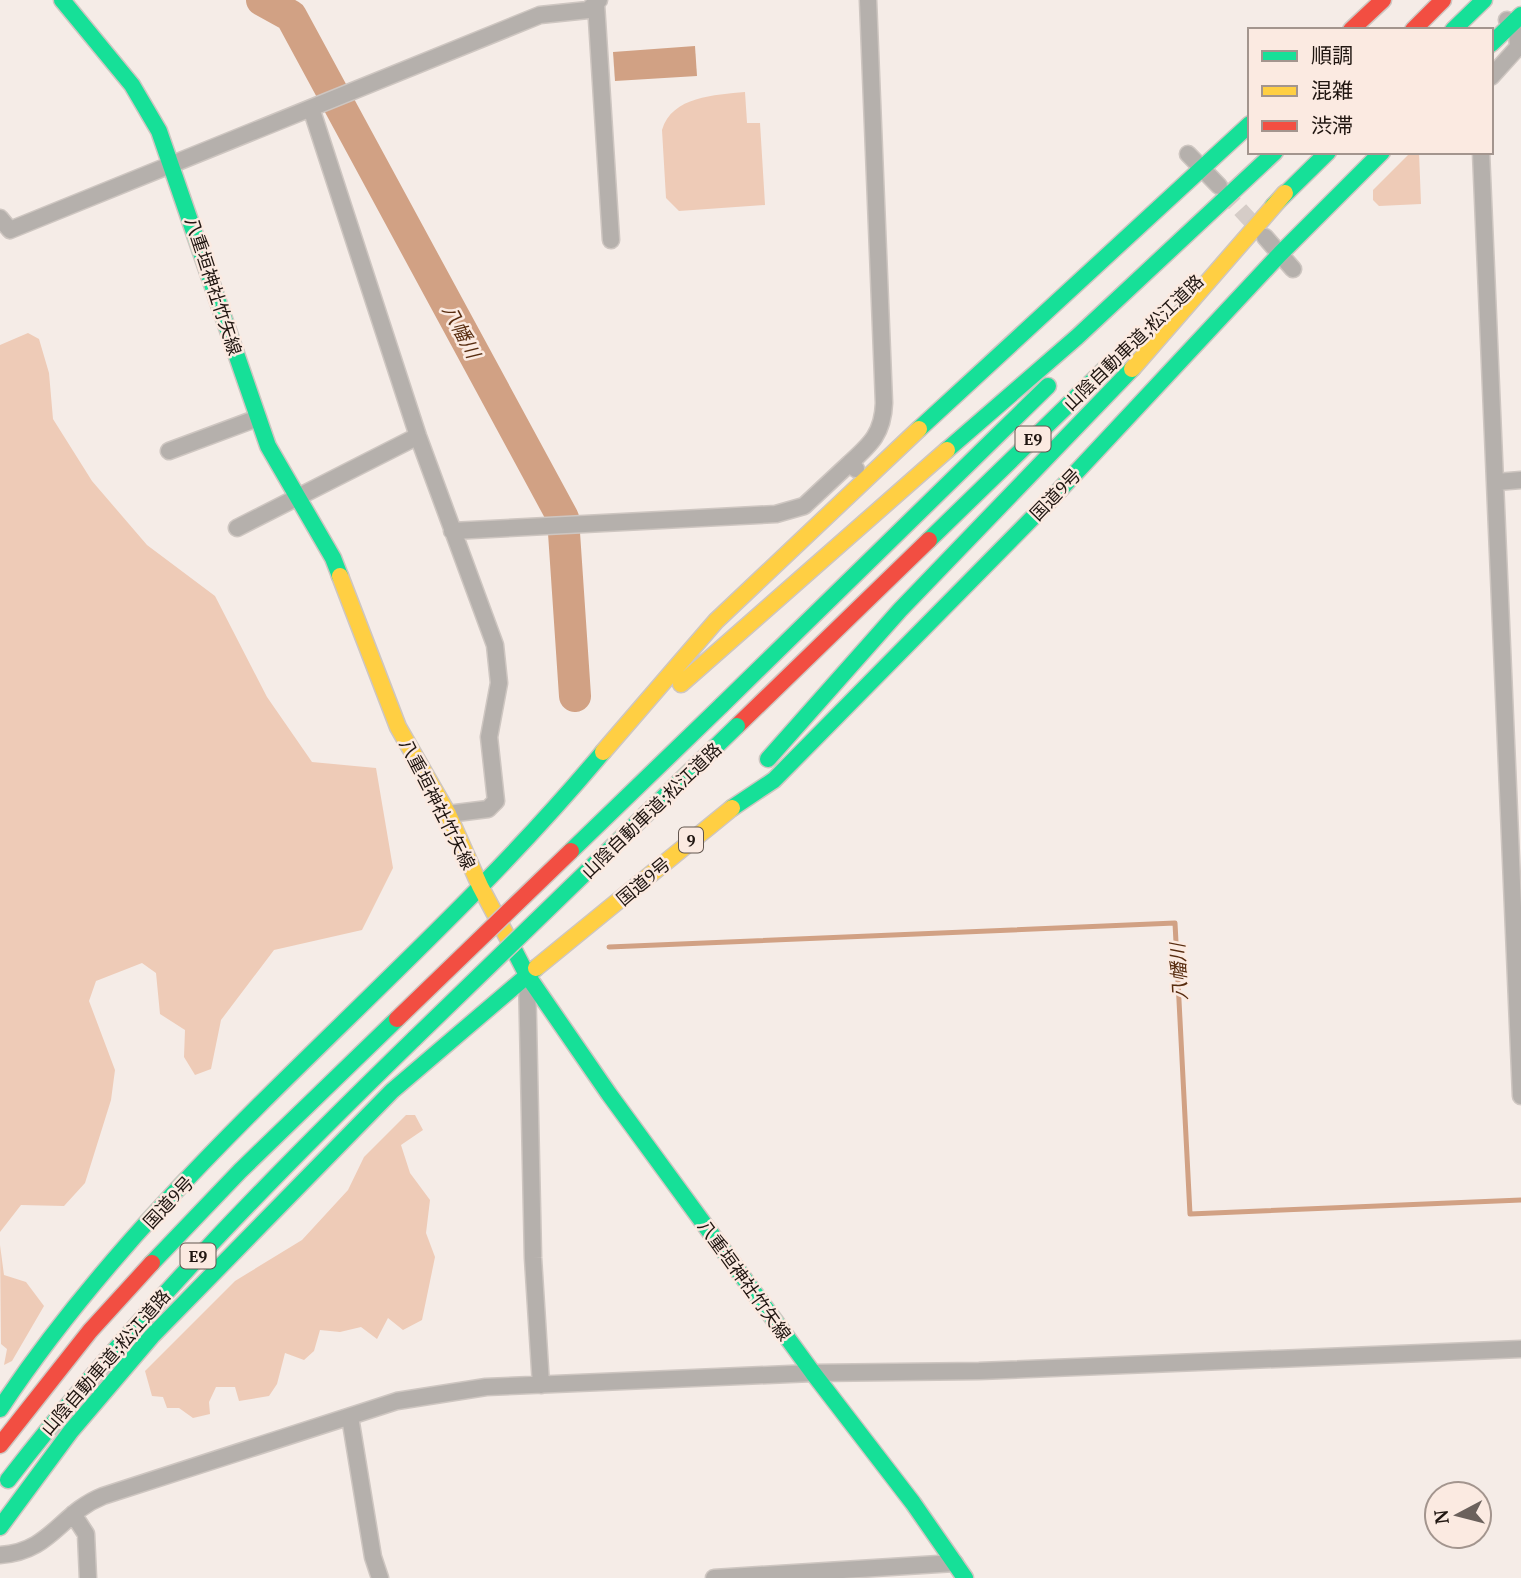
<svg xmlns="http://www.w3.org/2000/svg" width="1521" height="1578" viewBox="0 0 1521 1578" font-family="'PT Serif','Noto Sans JP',serif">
  <rect width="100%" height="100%" fill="#f5ece7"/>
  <path fill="#eecbb7" d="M745,92l2,31h13l5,82 -86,6 -13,-13 -4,-68c10,-34 53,-35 83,-38z
    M1411,152h8l2,52 -42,2 -6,-6v-10z
    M28,333l11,6 10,34 4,46 39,62 55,64 68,51 52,101 45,65 64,6 17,100 -31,62 -88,20 -53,70 -10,49 -16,6 -11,-18 1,-27 -25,-16 -4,-41 -14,-10 -46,18 -7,20 26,69 -4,30 -26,83 -21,23 -43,-1 -21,27v-887z
    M406,1115h9l8,15 -22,15 9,28 20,27 -4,33 9,24 -13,63 -19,10 -15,-12 -11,21 -16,-12 -21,5 -20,-2 -6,21 -10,9 -19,-7 -8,31 -8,12 -30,5 -4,-14h-19l-7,15 1,12 -17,4 -14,-10h-12l-4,-11 -11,-1 -7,-25 90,-90 67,-41 46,-50 16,-33z
    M0,1245l4,30 22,7 18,24 -32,55 -8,4 3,-16 -6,-5z"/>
  <path fill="#d1a184" d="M695,46l2,30 -82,5 -2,-29z"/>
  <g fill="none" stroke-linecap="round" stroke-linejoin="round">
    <path stroke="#d1a184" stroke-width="5" d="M609,947l566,-24 15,291 331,-14"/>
    <path stroke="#d1a184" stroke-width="32" d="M262,0l29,16 272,502 12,178"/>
    <path stroke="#d5ccc7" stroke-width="16" stroke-dasharray="16 8" stroke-linecap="butt" d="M1224,192l35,38"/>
    <defs>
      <path id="street" d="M596,4l15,236
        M1491,77l27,-30 -1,-15 -10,-12
        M311,108l107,328 77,209 4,38 -10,54 7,64 -8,8 -40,5
        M1481,152l40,944
        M1188,154l31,32
        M0,218l10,12 530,-215 48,-5 11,-10
        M1265,237l28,32
        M169,451l89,-33
        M850,463c21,-19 33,-30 34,-60l-16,-403
        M1497,482l24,-2
        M237,528l181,-92
        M452,531l324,-17 28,-8 46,-43 6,6
        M527,975l6,283 8,127
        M350,1417l23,140 7,21
        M73,1514l13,20 2,44
        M0,1555c51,-3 60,-42 103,-59l294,-95 89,-14 327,-14 166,-2 542,-22
        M714,1578l241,-15"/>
      <path id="fast" d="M62,0l70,85 27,46 109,315 65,112 7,18
        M1453,30l31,-30
        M1491,44l30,-29
        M1273,206l55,-54
        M919,429l331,-305
        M947,450l130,-113 198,-185
        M929,540l178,-173
        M721,706l327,-320
        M768,759l132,-149 232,-241
        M732,808l42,-28 281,-285 225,-241 102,-102
        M512,946l15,29 82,119 204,279 100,130 52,75
        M152,1263l88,-92 157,-152
        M0,1409c165,-249 413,-429 603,-657
        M8,1480c123,-159 263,-302 407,-442
        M0,1527l71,-96 81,-95 240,-245 144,-123"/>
      <path id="slow" d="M1132,369l153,-176
        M340,576l58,151 50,87 32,72 32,60
        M681,684l266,-234
        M603,752l113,-131 203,-192
        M536,968l196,-160"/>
      <path id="jam" d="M1351,30l32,-30
        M1413,30l30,-30
        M737,726l192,-186
        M0,1445l90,-114 62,-68"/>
    </defs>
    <use href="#street" stroke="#cec6c1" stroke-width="19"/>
    <use href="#fast" stroke="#cec6c1" stroke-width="19"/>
    <use href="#slow" stroke="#cec6c1" stroke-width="19"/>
    <use href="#jam" stroke="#cec6c1" stroke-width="19"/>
    <use href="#street" stroke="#b5b0ac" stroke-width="16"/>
    <use href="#fast" stroke="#16e098" stroke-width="16"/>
    <use href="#slow" stroke="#ffcf43" stroke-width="16"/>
    <use href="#jam" stroke="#f24e42" stroke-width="16"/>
    <defs>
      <path id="fast-bridge" d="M571,851l150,-145
        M415,1038l322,-312"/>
      <path id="jam-bridge" d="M397,1019l174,-168"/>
    </defs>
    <use href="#fast-bridge" stroke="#cec6c1" stroke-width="19" stroke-linecap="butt"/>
    <use href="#jam-bridge" stroke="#cec6c1" stroke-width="19" stroke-linecap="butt"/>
    <use href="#fast-bridge" stroke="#16e098" stroke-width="16"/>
    <use href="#jam-bridge" stroke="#f24e42" stroke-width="16"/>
  </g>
  <g text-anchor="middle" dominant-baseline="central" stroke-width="5" stroke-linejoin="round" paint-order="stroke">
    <g fill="#fbeae1" stroke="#62564f" stroke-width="2">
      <rect x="1015.5" y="426.5" width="35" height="25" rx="5"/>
      <rect x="679" y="827.5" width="24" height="25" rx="5"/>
      <rect x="180.5" y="1243.5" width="35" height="25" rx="5"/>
    </g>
    <g font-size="16" font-weight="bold" fill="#201611">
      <text x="1033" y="439">E9</text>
      <text x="691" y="840">9</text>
      <text x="198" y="1256">E9</text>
    </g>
    <g font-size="18" fill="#201611" stroke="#fbeae1">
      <text transform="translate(214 286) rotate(72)">八重垣神社竹矢線</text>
      <text transform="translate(1133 342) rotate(-44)">山陰自動車道;松江道路</text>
      <text transform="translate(1055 494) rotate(-46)">国道9号</text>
      <text transform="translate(438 804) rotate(63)">八重垣神社竹矢線</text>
      <text transform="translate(651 810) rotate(-44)">山陰自動車道;松江道路</text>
      <text transform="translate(643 881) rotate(-40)">国道9号</text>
      <text transform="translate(168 1202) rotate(-47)">国道9号</text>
      <text transform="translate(745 1280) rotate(54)">八重垣神社竹矢線</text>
      <text transform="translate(105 1362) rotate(-49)">山陰自動車道;松江道路</text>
    </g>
    <g font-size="19" font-style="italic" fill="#582c0f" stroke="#fbeae1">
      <text transform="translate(462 331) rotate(62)">八幡川</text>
      <text transform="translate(1178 972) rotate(-93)">八幡川</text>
    </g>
  </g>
  <rect x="1248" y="28" width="245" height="126" fill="#fbeae1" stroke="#a3958e" stroke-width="2"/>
  <rect x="1262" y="51" width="35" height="10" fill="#16e098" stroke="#a3958e" stroke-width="2"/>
  <text x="1311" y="63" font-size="21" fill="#201611">順調</text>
  <rect x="1262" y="86" width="35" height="10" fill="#ffcf43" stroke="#a3958e" stroke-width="2"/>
  <text x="1311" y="98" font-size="21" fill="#201611">混雑</text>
  <rect x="1262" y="121" width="35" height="10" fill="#f24e42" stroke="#a3958e" stroke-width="2"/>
  <text x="1311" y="133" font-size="21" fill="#201611">渋滞</text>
  <g transform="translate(1458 1515) rotate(263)"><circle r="33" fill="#fbeae1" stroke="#a3958e" stroke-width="2"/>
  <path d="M0-5L12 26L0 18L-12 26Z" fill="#6b615c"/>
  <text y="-10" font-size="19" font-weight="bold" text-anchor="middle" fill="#201611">N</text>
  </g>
</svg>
